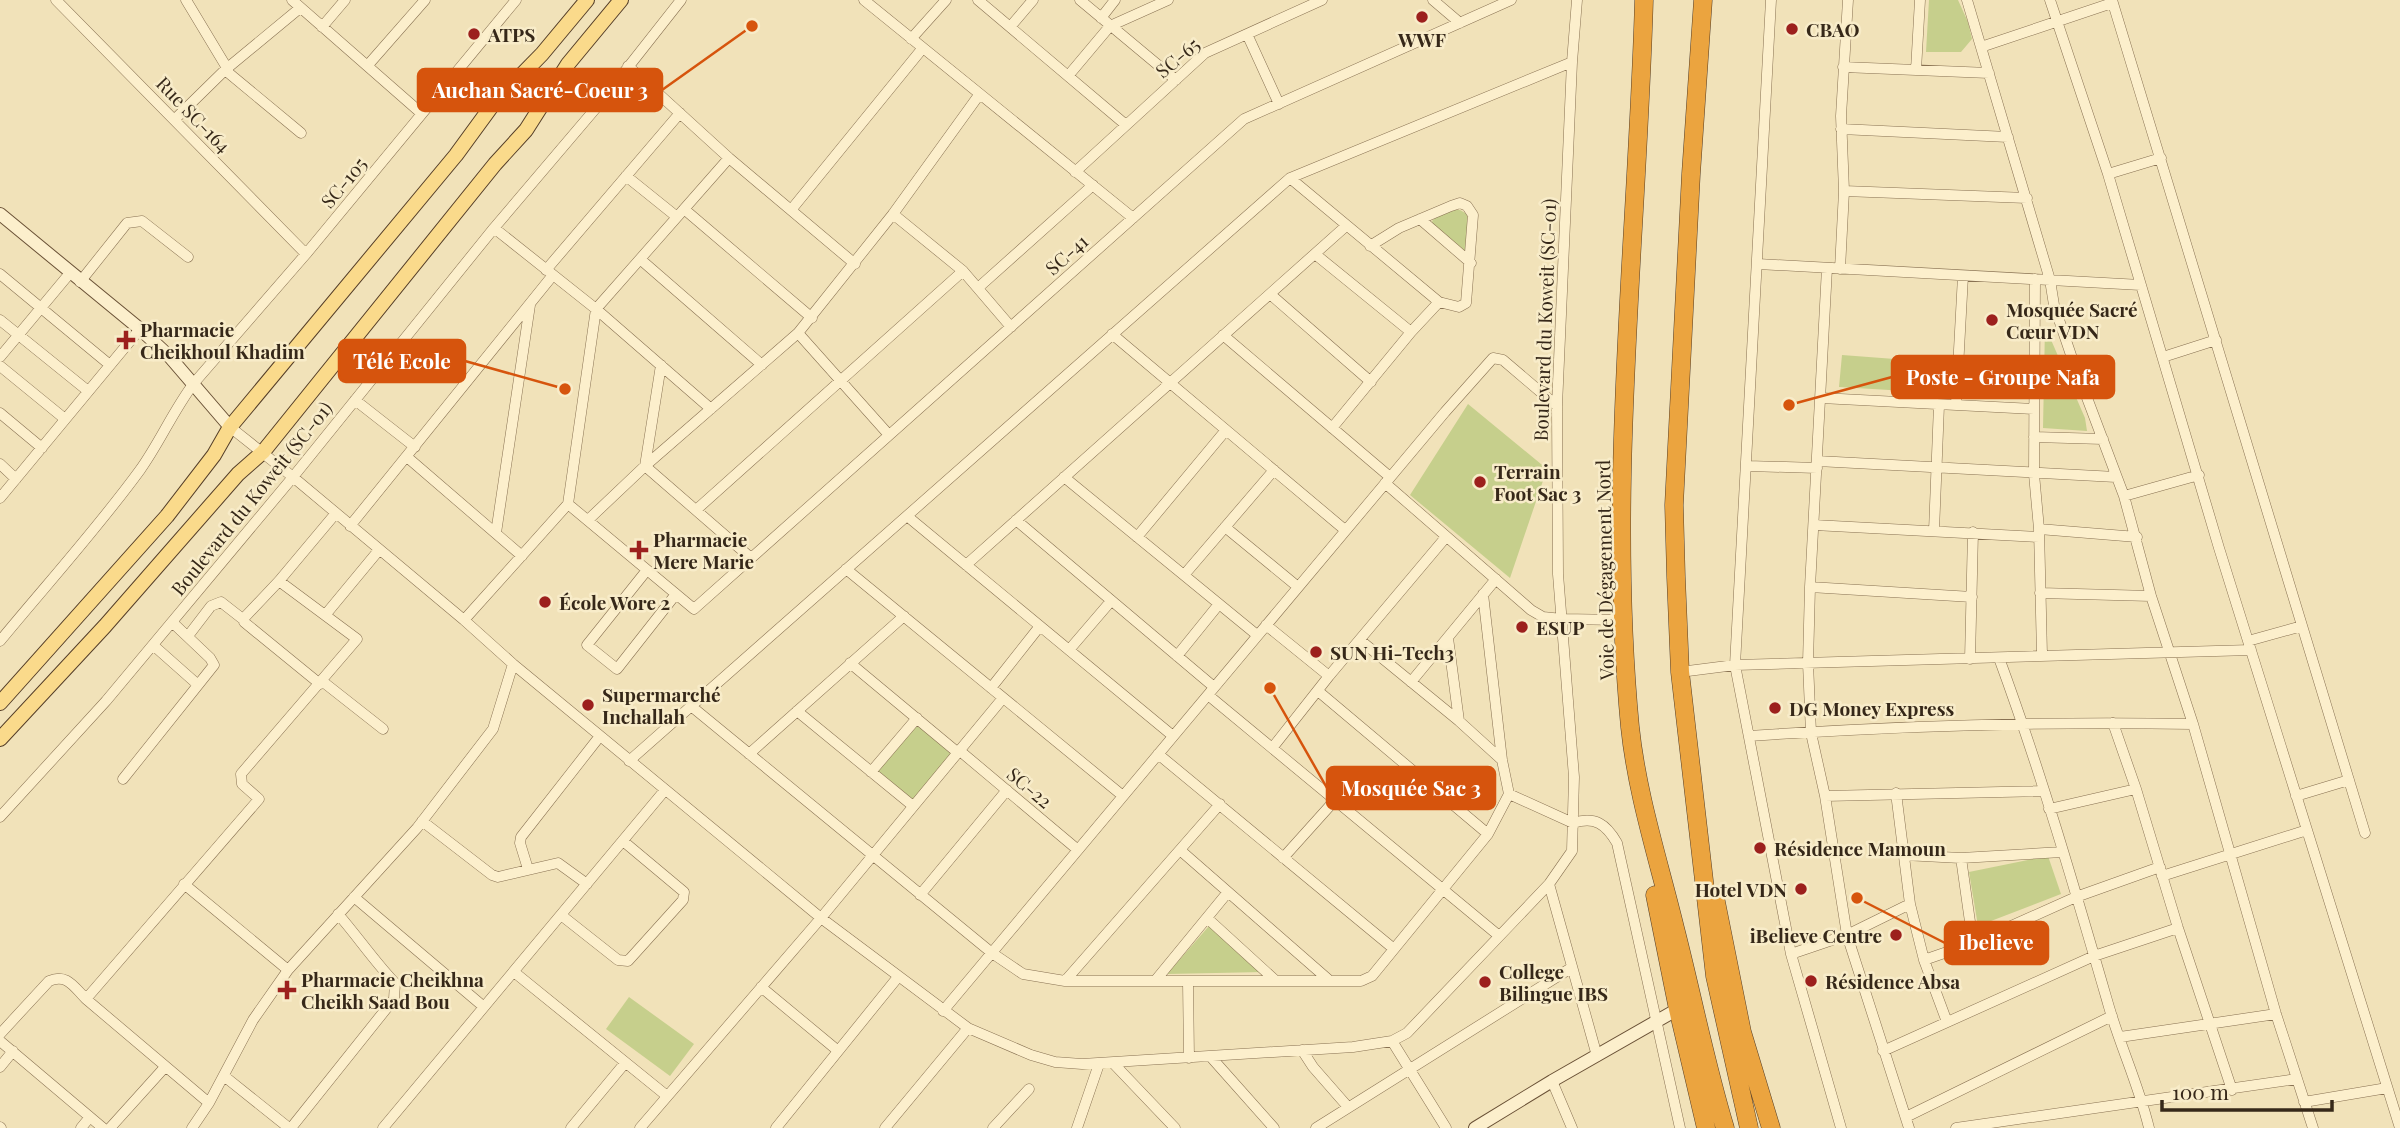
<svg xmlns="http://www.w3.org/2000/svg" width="2400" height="1128" viewBox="0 0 2400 1128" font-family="'Playfair Display',serif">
  <rect width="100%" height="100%" fill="#f1e2b9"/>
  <path fill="#c6cf8c" d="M1929,0h29l10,22 4,17 -11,13h-35z
    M1453,210h7l7,4 3,11 -3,25 -2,1 -32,-27 -1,-3 5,-5z
    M2045,326l40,92 2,13 -44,-3z
    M1842,355l66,5 -2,31 -67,-4z
    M1468,404l79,65 -37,109 -100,-83z
    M914,721l39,34 -40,46 -40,-34z
    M2048,856l13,38 -83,32 -9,-54z
    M1209,926l55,46 -97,2z
    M629,997l65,47 -24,32 -64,-47z"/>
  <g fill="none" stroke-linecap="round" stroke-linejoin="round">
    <defs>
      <path id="street" d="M56,0l250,254
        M186,0l41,68
        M292,0l129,113
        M864,0l269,218
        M978,0l148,125
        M1080,0l96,80
        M1433,0l27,23
        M1771,0l-36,665 56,289 50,174
        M1967,0l83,280 4,25 18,53 52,138 27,100 42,128 83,290 37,114
        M2050,0l58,174 111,374 181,580
        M2112,0l253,833
        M1101,18l14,-18
        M322,27l23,-27
        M1010,27l23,-27
        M1247,34l32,70
        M911,39l35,-39
        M1981,47l131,-44
        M368,65l57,-65
        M628,66l101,92 126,106
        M1843,67l146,6
        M225,70l76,63
        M1916,70l4,-70
        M1068,76l42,-50 58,-26
        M175,119l50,-49 75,-62
        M1841,129l167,8
        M1075,172l130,-119 117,-53
        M2108,174l53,-16
        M626,176l51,41
        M1290,178l149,124 20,5 7,-4 7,-88 -6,-9 -7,-3 -9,3 -52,22 -29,18
        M1844,191l183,7
        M684,209l128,109
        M791,210l131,-161
        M893,214l70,57 48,56
        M1420,219l51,44
        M494,228l102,81 115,100
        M1315,254l96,78
        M640,259l122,106
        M1758,264l383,21
        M1827,268l-17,319 -2,76 3,70 14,63 22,139 62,193
        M1840,269l4,-78 -3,-75 7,-116
        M546,270l134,-157
        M0,274l110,91
        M2035,279l-1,195 5,55 3,126
        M80,282l47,-59 15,-2 46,36
        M979,287l114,-102
        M1270,294l101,88
        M0,320l88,71
        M798,333l91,102
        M1112,334l233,196
        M1223,335l167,142
        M0,357l70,-84
        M2163,357l53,-17
        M661,365l-16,101 106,92
        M0,366l65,53
        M1821,398l213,11
        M355,400l60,47
        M1956,405l7,-129
        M0,413l42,35
        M230,427l63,50 171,143 49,44 308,254 147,110 63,27 24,7 27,2 271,-17 39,-6 15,-8 142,-149 23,-33 2,-74 -16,-203 -1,-168 15,-344 5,-62
        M1332,428l79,-96 28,-30
        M2034,437l69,2
        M407,457l115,99
        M1817,461l299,16
        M0,464l16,15
        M1748,466l69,2
        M1064,477l193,158
        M1385,483l146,127 12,7 19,2 61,1
        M2124,496l75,-21
        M0,498l140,-169
        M568,504l126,105 550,-490 267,-119
        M696,510l267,-239
        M907,516l266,220
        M588,520l57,-54 153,-133 95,-119 86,-119
        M1016,520l198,167
        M1814,525l225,12
        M350,526l203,-251
        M1225,527l73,60
        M2039,529l98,8
        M1934,531l5,-126
        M496,533l34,-228
        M1137,537l89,-107
        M966,565l380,-339
        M846,569l277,227
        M647,570l-60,75 30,24 59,-75
        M1184,575l90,-105
        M1810,587l162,10
        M2040,593l111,3
        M326,614l53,-64
        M464,620l104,-116 28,-195 133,-151
        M1266,625l63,51
        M188,636l23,-30 10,-4 23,18
        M1448,638l11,83
        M1360,640l99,81 43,39
        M0,641c47,-57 97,-112 140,-171 20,-28 33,-59 54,-87l112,-129 210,-254
        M2248,641l54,-15
        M153,645l44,39
        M1069,650l42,-49
        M1177,656l42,-52
        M1999,658c42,114 76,232 110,349 12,41 30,79 40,121
        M1970,659l3,-127
        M850,663l107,89
        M1680,672l55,-7 516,-15
        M322,681l61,48
        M1411,682l85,-103
        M320,684l-76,-62v-4l35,-37 57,-68
        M991,688l49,-62
        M1318,691l170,143
        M1208,695l290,240
        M691,706l301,247 31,21 42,7h296l11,-5 116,-142 21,-40 -7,-34 -19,-166
        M797,711l116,95
        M2113,723l23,66 42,139 54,162
        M1749,736c147,-10 296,-15 444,-12
        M1273,747l56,-71 117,-139
        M960,751l118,99
        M749,754l155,-138
        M1158,754l236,195
        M629,761l661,-583 282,-116
        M871,772l46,-54
        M123,779l91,-114 -4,-7 -38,-36
        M1896,793l14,111 14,56 23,62
        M1509,794l64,29c22,-7 33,1 44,20l63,285
        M1825,796l219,-5
        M2296,796l53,-16
        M2049,809l87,-20
        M0,817l106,-116 187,-224 201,-249 102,-120 85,-108
        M422,821l70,54 6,2 60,-14 29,21
        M1180,850l150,131
        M1904,855l57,3 101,-6
        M1283,858l53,-59
        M1961,858l12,85
        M528,869l-8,-26 1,-6 79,-101
        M2162,876l145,-46
        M184,884l104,86 129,-142 76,-99 20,-65
        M1549,884l48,172
        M920,895l87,-105
        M354,897l130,110
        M561,915l57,45 10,1 55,-61 1,-8 -61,-51
        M1207,918l69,63
        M1791,954l56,-19 63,-31
        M1924,960l49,-17 103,-46 84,-30
        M514,972l153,124
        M1065,981l155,-177
        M1155,981l73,-89
        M1188,981l1,77
        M761,987l76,63
        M86,999l123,104
        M943,1011l502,-599 48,-54 10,2 54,46
        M0,1034l49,-53c18,-8 25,6 37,18l173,-200 -17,-15 -1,-10 116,-135 -78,-58
        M2120,1037l156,-23
        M0,1041l103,87
        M1392,1041l54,87
        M1302,1050l11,17 35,40
        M1883,1051l211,-95 84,-28
        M1210,1056l64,72
        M1113,1063l62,65
        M0,1067l13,-16
        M224,1076l65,52
        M1552,1081l20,47
        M2304,1102l83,-14
        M1906,1117l206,-101
        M0,1127l1,1
        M81,1128l9,-11
        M110,1128l55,-61
        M192,1128l17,-25 44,-83 35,-50
        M291,1128l103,-129 1,-16c-21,-22 -37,-46 -57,-69
        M383,1128l282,-338
        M571,1128l54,-65
        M640,1128l181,-210 182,-220
        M776,1128l122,-151
        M885,1128l83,-100
        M993,1128l36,-39
        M1077,1128l22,-64
        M1316,1128l255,-160
        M1956,1128l341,-49"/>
      <path id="secondary" d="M0,214l140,115 29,27 61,71
        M1475,1128l77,-47 126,-72"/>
      <path id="primary" d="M0,703l167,-187 47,-61 16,-28 226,-272 38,-52 48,-49 45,-54
        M0,739l105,-113 133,-152 25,-22 232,-288 31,-34 42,-66 53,-64"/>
      <path id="highway" d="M1644,0c-7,242 -37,485 -14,727 7,68 29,135 45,201 17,66 30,134 50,200
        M1703,0l-12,174 -17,331 2,72 4,95 35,304 34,152
        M1655,895l23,114 28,119
        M1715,897l27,135 29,96"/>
    </defs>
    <use href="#street" stroke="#887152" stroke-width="11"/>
    <use href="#secondary" stroke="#6a5136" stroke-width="14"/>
    <use href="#primary" stroke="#553e28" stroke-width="16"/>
    <use href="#highway" stroke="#553e28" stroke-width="19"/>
    <use href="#street" stroke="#fcefcc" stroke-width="10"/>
    <use href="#secondary" stroke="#fcefcc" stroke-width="12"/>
    <use href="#primary" stroke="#fada8b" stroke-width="14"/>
    <use href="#highway" stroke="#eba43f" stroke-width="18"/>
  </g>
  <g fill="#9c201d" stroke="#f8ecc9" stroke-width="2.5">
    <circle cx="1422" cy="17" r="7"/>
    <circle cx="1792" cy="29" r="7"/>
    <circle cx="474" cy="34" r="7"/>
    <circle cx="1992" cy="320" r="7"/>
    <path d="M122.5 329.5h7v7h7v7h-7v7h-7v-7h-7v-7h7z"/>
    <circle cx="1480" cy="482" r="7"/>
    <path d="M635.5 539.5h7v7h7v7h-7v7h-7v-7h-7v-7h7z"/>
    <circle cx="545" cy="602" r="7"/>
    <circle cx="1522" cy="627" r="7"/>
    <circle cx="1316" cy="652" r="7"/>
    <circle cx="588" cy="705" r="7"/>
    <circle cx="1775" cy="708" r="7"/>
    <circle cx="1760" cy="848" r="7"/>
    <circle cx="1801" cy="889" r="7"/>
    <circle cx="1896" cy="935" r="7"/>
    <circle cx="1811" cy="981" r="7"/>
    <circle cx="1485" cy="982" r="7"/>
    <path d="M283.5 979.5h7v7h7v7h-7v7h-7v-7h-7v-7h7z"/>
  </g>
  <g text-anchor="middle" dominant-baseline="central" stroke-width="5" stroke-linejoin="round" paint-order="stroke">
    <g font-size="19" font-weight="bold" fill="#362819" stroke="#f8ecc9" text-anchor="start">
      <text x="1806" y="29">CBAO</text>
      <text x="488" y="34">ATPS</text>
      <text x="1422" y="39" text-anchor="middle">WWF</text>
      <text x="2006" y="309">Mosquée Sacré<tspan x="2006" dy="22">Cœur VDN</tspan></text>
      <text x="140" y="329">Pharmacie<tspan x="140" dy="22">Cheikhoul Khadim</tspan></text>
      <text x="1494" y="471">Terrain<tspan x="1494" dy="22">Foot Sac 3</tspan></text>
      <text x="653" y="539">Pharmacie<tspan x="653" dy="22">Mere Marie</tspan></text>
      <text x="559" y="602">École Wore 2</text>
      <text x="1536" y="627">ESUP</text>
      <text x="1330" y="652">SUN Hi-Tech3</text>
      <text x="602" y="694">Supermarché<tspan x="602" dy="22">Inchallah</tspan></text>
      <text x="1789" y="708">DG Money Express</text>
      <text x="1774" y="848">Résidence Mamoun</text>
      <text x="1787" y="889" text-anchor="end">Hotel VDN</text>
      <text x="1882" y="935" text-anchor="end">iBelieve Centre</text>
      <text x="1499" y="971">College<tspan x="1499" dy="22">Bilingue IBS</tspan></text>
      <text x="301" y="979">Pharmacie Cheikhna<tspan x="301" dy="22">Cheikh Saad Bou</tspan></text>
      <text x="1825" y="981">Résidence Absa</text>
    </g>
    <g font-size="19" fill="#362819" stroke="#f8ecc9">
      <text transform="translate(1177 57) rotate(-40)">SC-65</text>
      <text transform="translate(194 114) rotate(46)">Rue SC-164</text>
      <text transform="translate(343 182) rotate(-50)">SC-105</text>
      <text transform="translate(1066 254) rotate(-42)">SC-41</text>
      <text transform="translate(1544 320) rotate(-88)">Boulevard du Koweit (SC-01)</text>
      <text transform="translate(251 498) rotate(-51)">Boulevard du Koweit (SC-01)</text>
      <text transform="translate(1604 570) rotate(-91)">Voie de Dégagement Nord</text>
      <text transform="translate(1030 787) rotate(40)">SC-22</text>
    </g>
  </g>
  <path fill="none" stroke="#d6540d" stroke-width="2.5" d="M752 26L662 90M565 389L465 361M1789 405L1892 377M1270 688L1327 788M1857 898L1945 943"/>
  <g fill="#d6540d" stroke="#f8ecc9" stroke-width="2.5">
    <circle cx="752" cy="26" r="7"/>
    <circle cx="565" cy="389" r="7"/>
    <circle cx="1789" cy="405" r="7"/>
    <circle cx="1270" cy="688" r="7"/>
    <circle cx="1857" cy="898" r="7"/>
  </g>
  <g fill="#d6540d" stroke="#d6540d" stroke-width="2.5">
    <rect x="418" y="69" width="244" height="42" rx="7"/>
    <rect x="339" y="340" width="126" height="42" rx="7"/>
    <rect x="1892" y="356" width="222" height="42" rx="7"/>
    <rect x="1327" y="767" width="168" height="42" rx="7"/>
    <rect x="1945" y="922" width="103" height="42" rx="7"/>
  </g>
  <g font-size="21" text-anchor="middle" font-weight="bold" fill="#fff">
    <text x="540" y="98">Auchan Sacré-Coeur 3</text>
    <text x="402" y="369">Télé Ecole</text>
    <text x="2003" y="385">Poste - Groupe Nafa</text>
    <text x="1411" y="796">Mosquée Sac 3</text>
    <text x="1996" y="950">Ibelieve</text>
  </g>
  <path d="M2162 1100v10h170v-10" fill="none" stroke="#362819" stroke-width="3.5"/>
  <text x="2172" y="1100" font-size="21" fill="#362819" stroke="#f8ecc9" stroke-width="5" paint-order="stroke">100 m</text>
</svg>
